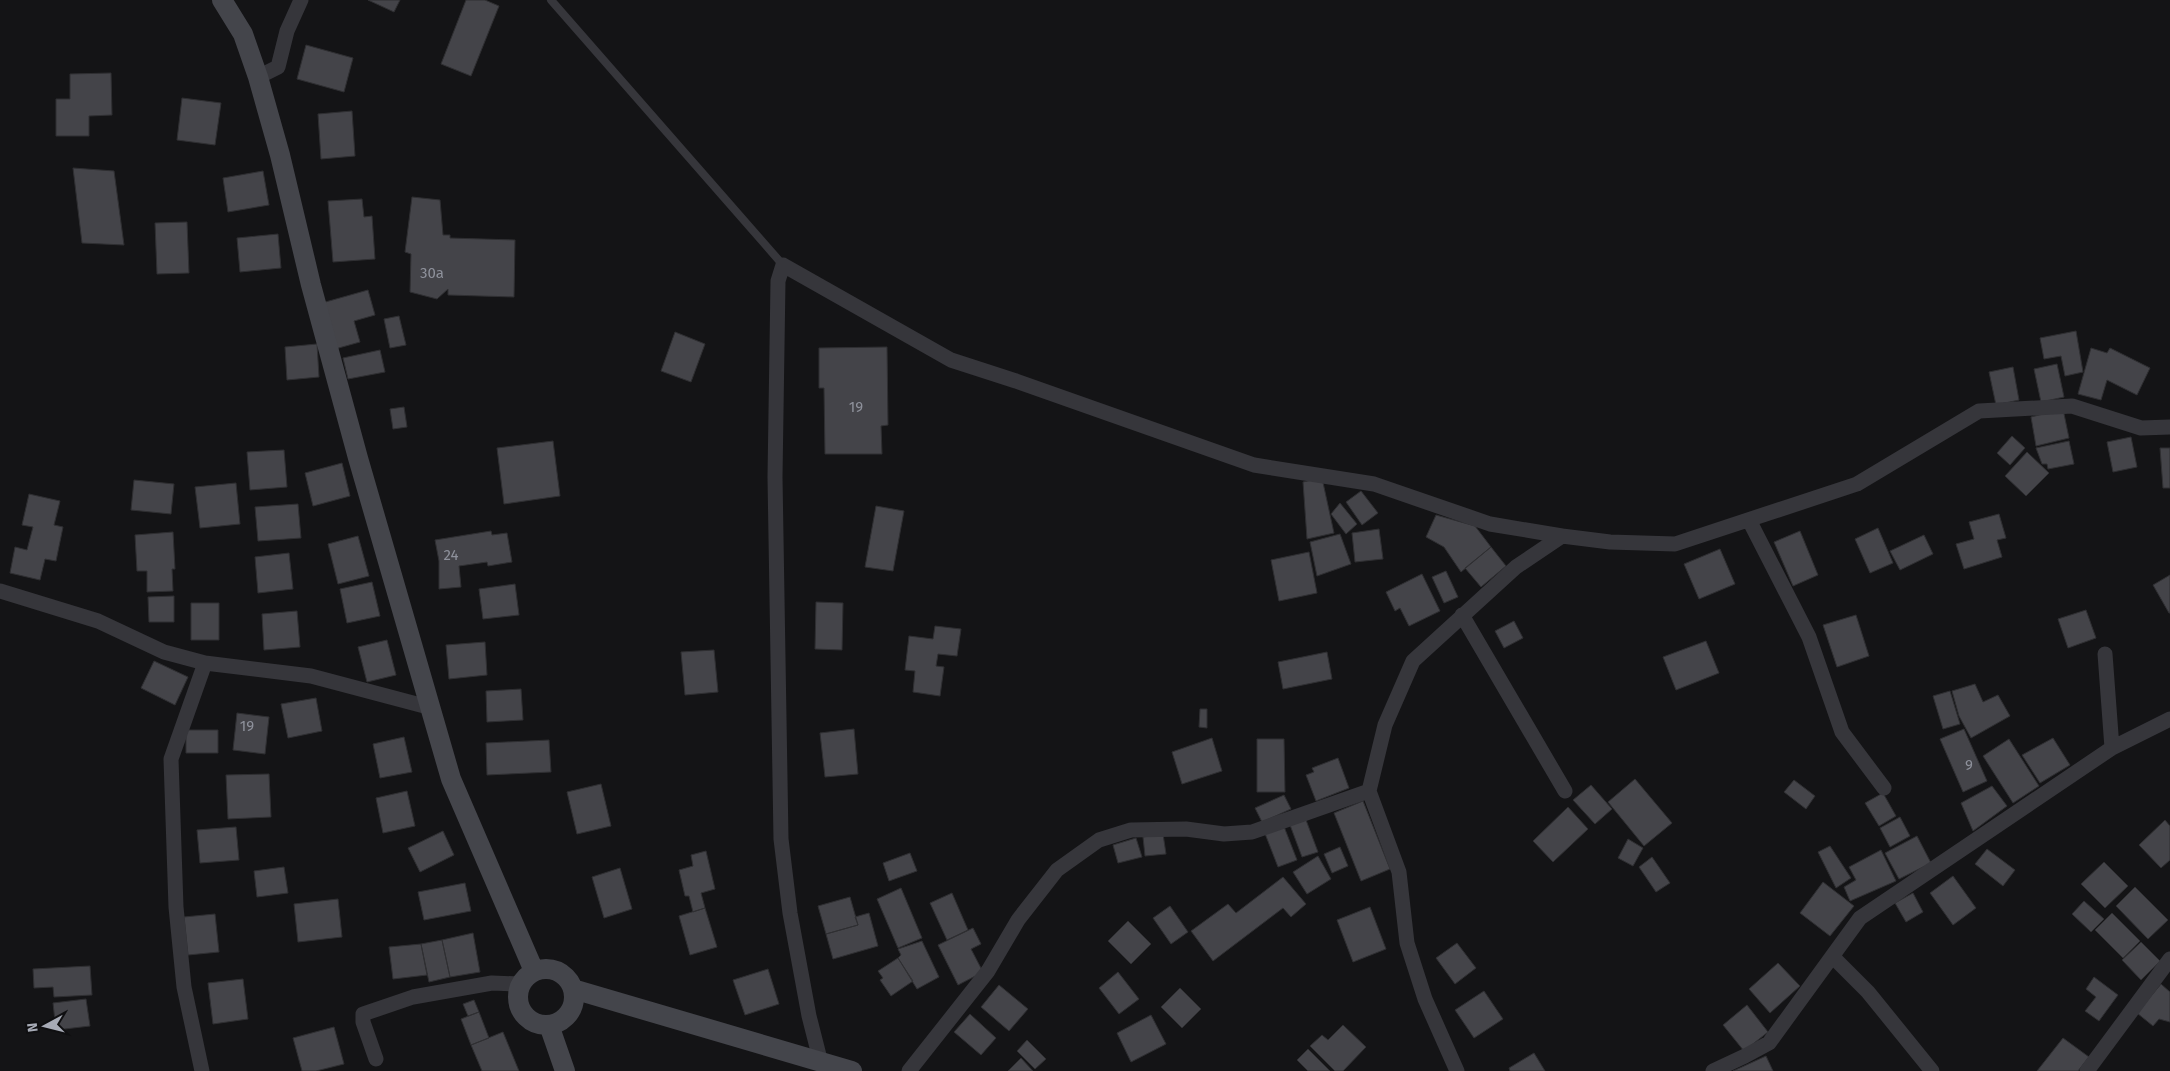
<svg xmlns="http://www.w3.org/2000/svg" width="2170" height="1071" viewBox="0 0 2170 1071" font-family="'Fira Sans',sans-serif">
  <rect width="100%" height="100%" fill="#141416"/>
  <path fill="#444449" stroke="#2f2f32" d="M368,0h32l-6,12z
    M466,0h19l14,6 -28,70 -30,-12z
    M306,45l47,13 -9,34 -47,-13z
    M111,73l1,42 -23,1v20h-33v-37h14v-25z
    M182,98l39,5 -6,42 -38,-5z
    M352,111l3,45 -34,3 -3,-45z
    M73,168l41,3 10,74 -42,-2z
    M263,171l6,34 -41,7 -5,-34z
    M412,197l28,3 3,35h7v3l65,2 -1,57 -66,-2v-6l-11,10 -27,-7 1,-38 -6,-2z
    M362,199l2,18 8,-1 3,43 -42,3 -5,-61z
    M187,222l2,51 -32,1 -2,-51z
    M278,234l3,34 -41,4 -3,-34z
    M368,290l7,25 -21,6 6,21 -25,7 -13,-46z
    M399,316l7,29 -16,3 -6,-29z
    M2076,331l7,41 -18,4 -4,-20 -17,3 -4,-21z
    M675,332l30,12 -14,38 -30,-11z
    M317,344l2,33 -32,3 -2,-33z
    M887,347l1,78 -7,1 1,28h-57l-1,-66h-5v-40z
    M2091,348l16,5 3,-5 40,20 -13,27 -30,-15 -6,20 -23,-6z
    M380,350l5,22 -37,7 -5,-21z
    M2057,364l7,33 -23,5 -7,-33z
    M2013,367l6,33 -23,5 -7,-33z
    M404,407l3,20 -14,2 -3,-20z
    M2063,409l6,29 -33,8 -5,-29z
    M2012,436l13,12 -15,17 -13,-12z
    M2131,437l6,30 -24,5 -6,-30z
    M553,441l7,55 -56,8 -7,-56z
    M2069,441l5,23 -26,5 -1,-5h-5l-6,-16z
    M2160,448h10v40h-7z
    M284,450l3,37 -37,3 -3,-38z
    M2027,452l22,21 -23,23 -21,-20z
    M342,463l8,33 -37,10 -8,-33z
    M1322,478l12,55 -27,6 -4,-57z
    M134,480l40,4 -3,30 -40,-4z
    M236,483l4,41 -40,4 -5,-41z
    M1361,491l17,22 -16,12 -16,-23z
    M29,494l31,7 -6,24 9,2 -7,34 -11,-2 -5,21 -30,-7 5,-26 12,3 6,-23 -11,-2z
    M1340,503l17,21 -11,10 -15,-20z
    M298,504l3,34 -43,3 -3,-34z
    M876,506l28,5 -11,60 -28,-4z
    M1999,514l7,24 -9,2 5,17 -38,12 -8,-25 18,-5 -5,-17z
    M1436,515l39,11 16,21 -30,25 -17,-25 -18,-10z
    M1878,528l15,35 -23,10 -15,-34z
    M1379,529l4,30 -28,3 -3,-29z
    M491,531l1,4 15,-2 5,29 -24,4 -1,-4 -28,4 2,21 -22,2v-28l-4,-21z
    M1800,531l18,44 -25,11 -19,-44z
    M173,532l2,37h-3l1,22 -26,1v-21h-10l-2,-36z
    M1340,534l11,30 -34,12 -7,-34z
    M1924,535l9,19 -33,16 -10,-19z
    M358,536l11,40 -31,8 -10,-40z
    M1491,547l15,19 -25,21 -16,-19z
    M1720,549l15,35 -36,15 -15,-35z
    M1309,552l8,41 -38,8 -8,-41z
    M289,553l4,36 -35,4 -3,-36z
    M1446,571l12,26 -14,6 -12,-26z
    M1422,574l18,37 -31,15 -9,-18 -5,3 -9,-19z
    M2170,575v38h-1l-16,-28z
    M372,582l8,34 -33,7 -7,-34z
    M515,584l4,31 -36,4 -4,-30z
    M174,596v26h-25l-1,-25z
    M816,602l27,1 -1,47 -27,-1z
    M191,603h28v37h-28z
    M2086,610l10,28 -28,10 -10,-29z
    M297,611l3,36 -36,3 -2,-36z
    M1856,615l13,41 -32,11 -14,-42z
    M1514,621l9,17 -19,10 -9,-17z
    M935,626l26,3 -4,27 -19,-2 -2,12 8,1 -4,29 -27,-4 2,-21 -10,-1 4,-34 24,3z
    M387,640l9,35 -29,7 -9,-35z
    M1706,641l13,32 -43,17 -13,-33z
    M485,642l2,33 -38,4 -3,-34z
    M714,650l4,42 -33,3 -4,-43z
    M1327,652l5,27 -49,10 -5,-27z
    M154,661l34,16 -13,28 -34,-17z
    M1975,684l8,18 15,-7 12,21 -39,22 -12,-22 -7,-25z
    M521,689l2,31 -36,2 -1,-31z
    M1950,691l10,33 -17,5 -10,-33z
    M316,698l6,33 -34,7 -7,-34z
    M1200,709h7v19l-8,-1z
    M237,713l32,4 -4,37 -32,-4z
    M854,729l4,45 -33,3 -5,-44z
    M1964,729l23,52 -24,11 -23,-53z
    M186,730h32v23h-32z
    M404,737l8,35 -32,6 -7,-34z
    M1212,738l10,33 -40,13 -10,-32z
    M2053,738l17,27 -30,18 -18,-28z
    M1257,739h27l1,53h-28z
    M2009,739l30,47 -26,17 -30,-47z
    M549,740l2,32 -64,3 -1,-32z
    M1338,758l11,30 -33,13 -10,-26 8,-3 -2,-4z
    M269,774l2,43 -43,2 -2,-44z
    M1635,779l37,44 -28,23 -36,-44z
    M1794,780l21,16 -9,13 -22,-17z
    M601,784l10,42 -34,8 -10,-42z
    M1591,785l21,24 -17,15 -22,-24z
    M1992,786l15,20 -34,25 -12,-28z
    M407,791l8,35 -32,7 -7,-35z
    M1883,793l13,23 -17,10 -14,-23z
    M1284,795l7,14 -29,13 -7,-14z
    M1363,801l27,68 -29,12 -27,-68z
    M1568,807l20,22 -35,33 -20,-21z
    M1900,817l10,19 -20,11 -10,-19z
    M1306,820l12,32 -16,5 -12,-32z
    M2165,820l5,6v34l-9,8 -22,-23z
    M1283,824l14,36 -19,7 -14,-36z
    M236,827l3,33 -39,3 -3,-33z
    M443,831l11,24 -34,17 -12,-24z
    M1163,834l3,20 -21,2 -2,-19z
    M1917,836l14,27 -32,16 -14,-26z
    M1136,838l6,19 -24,6 -5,-18z
    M1628,839l15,9 -10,18 -15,-8z
    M1830,846l21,32 -15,10 -18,-36z
    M1340,847l8,19 -16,7 -8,-19z
    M1987,849l28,21 -12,16 -28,-22z
    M1881,850l15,31 -46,20 -6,-14 12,-7 -7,-13z
    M706,851l9,38 -14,4 4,15 -12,4 -4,-16h-4l-6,-26 14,-4 -2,-11z
    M910,853l7,18 -28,10 -6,-18z
    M1318,856l13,23 -24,15 -14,-22z
    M1652,857l18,26 -14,9 -17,-25z
    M2104,862l24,24 -23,22 -24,-24z
    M284,867l4,26 -31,4 -3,-26z
    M620,868l12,41 -28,9 -12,-41z
    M1953,876l23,32 -23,17 -23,-32z
    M1283,877l23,27 -15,13 -8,-9 -70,53 -22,-30 37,-27 8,9z
    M1823,882l31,24 -24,30 -30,-23z
    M465,883l6,28 -47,9 -6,-28z
    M2135,887l33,33 -20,19 -32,-33z
    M901,888l21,50 -24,10 -21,-49z
    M952,893l16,37 -21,10 -17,-37z
    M1913,893l10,19 -17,10 -11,-19z
    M850,897l8,28 -32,9 -8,-28z
    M338,899l4,38 -44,5 -4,-38z
    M2084,901l20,18 -13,13 -19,-18z
    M1170,906l18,26 -17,12 -18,-26z
    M1370,907l16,42 -33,13 -16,-42z
    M705,908l12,39 -27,8 -11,-39z
    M869,913l9,33 -45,13 -7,-25 32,-9 -3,-8z
    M2112,913l28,28 -17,17 -28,-28z
    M215,914l4,38 -31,3 -4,-38z
    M1128,921l23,23 -20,20 -23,-23z
    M973,928l8,16 -10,5 12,23 -25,13 -20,-40z
    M473,933l7,39 -30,5 -8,-37z
    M442,940l8,37 -21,5 -8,-38z
    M922,941l17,36 -22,12 -19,-31 3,-3 -3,-6z
    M2141,942l19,19 -19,19 -19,-20z
    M1457,943l19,25 -21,16 -19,-26z
    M421,944l6,31 -34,4 -4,-32z
    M898,958l15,23 -22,15 -11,-16 3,-2 -5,-7z
    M1778,963l22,23 -30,27 -21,-24z
    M90,966l2,29 -38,2 -1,-10 -19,1 -1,-19z
    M768,969l11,35 -34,11 -12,-35z
    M1118,972l21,27 -20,15 -20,-26z
    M2094,977l24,18 -19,26 -14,-10 11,-14 -10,-8z
    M243,979l5,40 -35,5 -5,-41z
    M2161,984l9,8v30l-11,-3 -6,7 -16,-13z
    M999,985l29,24 -19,22 -28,-24z
    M1180,988l21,21 -19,19 -21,-21z
    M1484,991l19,28 -29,19 -19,-28z
    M86,999l4,27 -34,4 -3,-27z
    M474,1000l5,12 -11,4 -5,-12z
    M1747,1005l21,27 -24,19 -21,-26z
    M479,1012l10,26 -18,7 -10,-26z
    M970,1014l26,24 -15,17 -27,-23z
    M1151,1015l15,29 -35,18 -14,-29z
    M1343,1025l23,22 -23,24h-8l-25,-25 12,-11 6,5z
    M334,1027l10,37 -28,7h-14l-9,-33z
    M503,1032l16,39h-37l-11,-26z
    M2063,1038l26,19 -11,14h-41z
    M1027,1040l19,19 -11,10 -18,-18z
    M1308,1049l22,22h-22l-11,-11z
    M1534,1053l11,18h-35l-1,-3z
    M1766,1056l7,15h-40z
    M1021,1058l12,13h-25z"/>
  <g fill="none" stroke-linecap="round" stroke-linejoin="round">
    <path stroke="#36363b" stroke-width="8" d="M551,0l232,265"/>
    <path stroke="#36363b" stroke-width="15" d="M258,77l20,-10 9,-36 14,-31
      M1749,520l60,117 33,95 42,56
      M0,591l98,30 66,31 41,11 106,13 117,31
      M1462,615l103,176
      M2105,654l7,94
      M1833,957l35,35 64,79
      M376,1059l-13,-37v-8l50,-17 79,-14 28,1
      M821,1063l-12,-47 -19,-103 -9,-74 -6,-362 3,-196 5,-16 168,95 65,21 238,84 120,19 116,40 72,12
      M202,1071l-18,-84 -8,-80 -5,-148 34,-96
      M909,1071l79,-100 30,-51 39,-50 42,-30 32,-10 55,-1 38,5 28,-2 117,-41
      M1457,1071l-32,-72 -18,-56 -8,-71 -30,-81 16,-66 28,-64 103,-94 46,-31 48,6 65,2 182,-60 122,-73 93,-5 69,22 29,-1
      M1713,1071l32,-15 24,-13 91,-125 252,-170 58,-29
      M2087,1071l83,-112"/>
    <path stroke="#44454b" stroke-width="20" d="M222,0l21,34 15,43 22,78 31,130 47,173 93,321 83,192
      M518 997a28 28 0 1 1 56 0a28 28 0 1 1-56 0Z
      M573,989l279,82
      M549,1025l16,46"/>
  </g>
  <g text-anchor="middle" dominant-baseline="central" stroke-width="4.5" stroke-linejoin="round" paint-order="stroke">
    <g font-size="15" fill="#8e919b">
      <text x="432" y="273">30a</text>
      <text x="856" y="407">19</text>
      <text x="451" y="555">24</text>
      <text x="247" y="726">19</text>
      <text x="1969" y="765">9</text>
    </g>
  </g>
  <g transform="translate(45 1026) rotate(263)" stroke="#0f0f11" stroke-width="4" paint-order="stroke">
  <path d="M0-4L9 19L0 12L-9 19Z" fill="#a7abb6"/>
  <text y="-8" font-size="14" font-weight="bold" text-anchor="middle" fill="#a7abb6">N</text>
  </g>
</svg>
